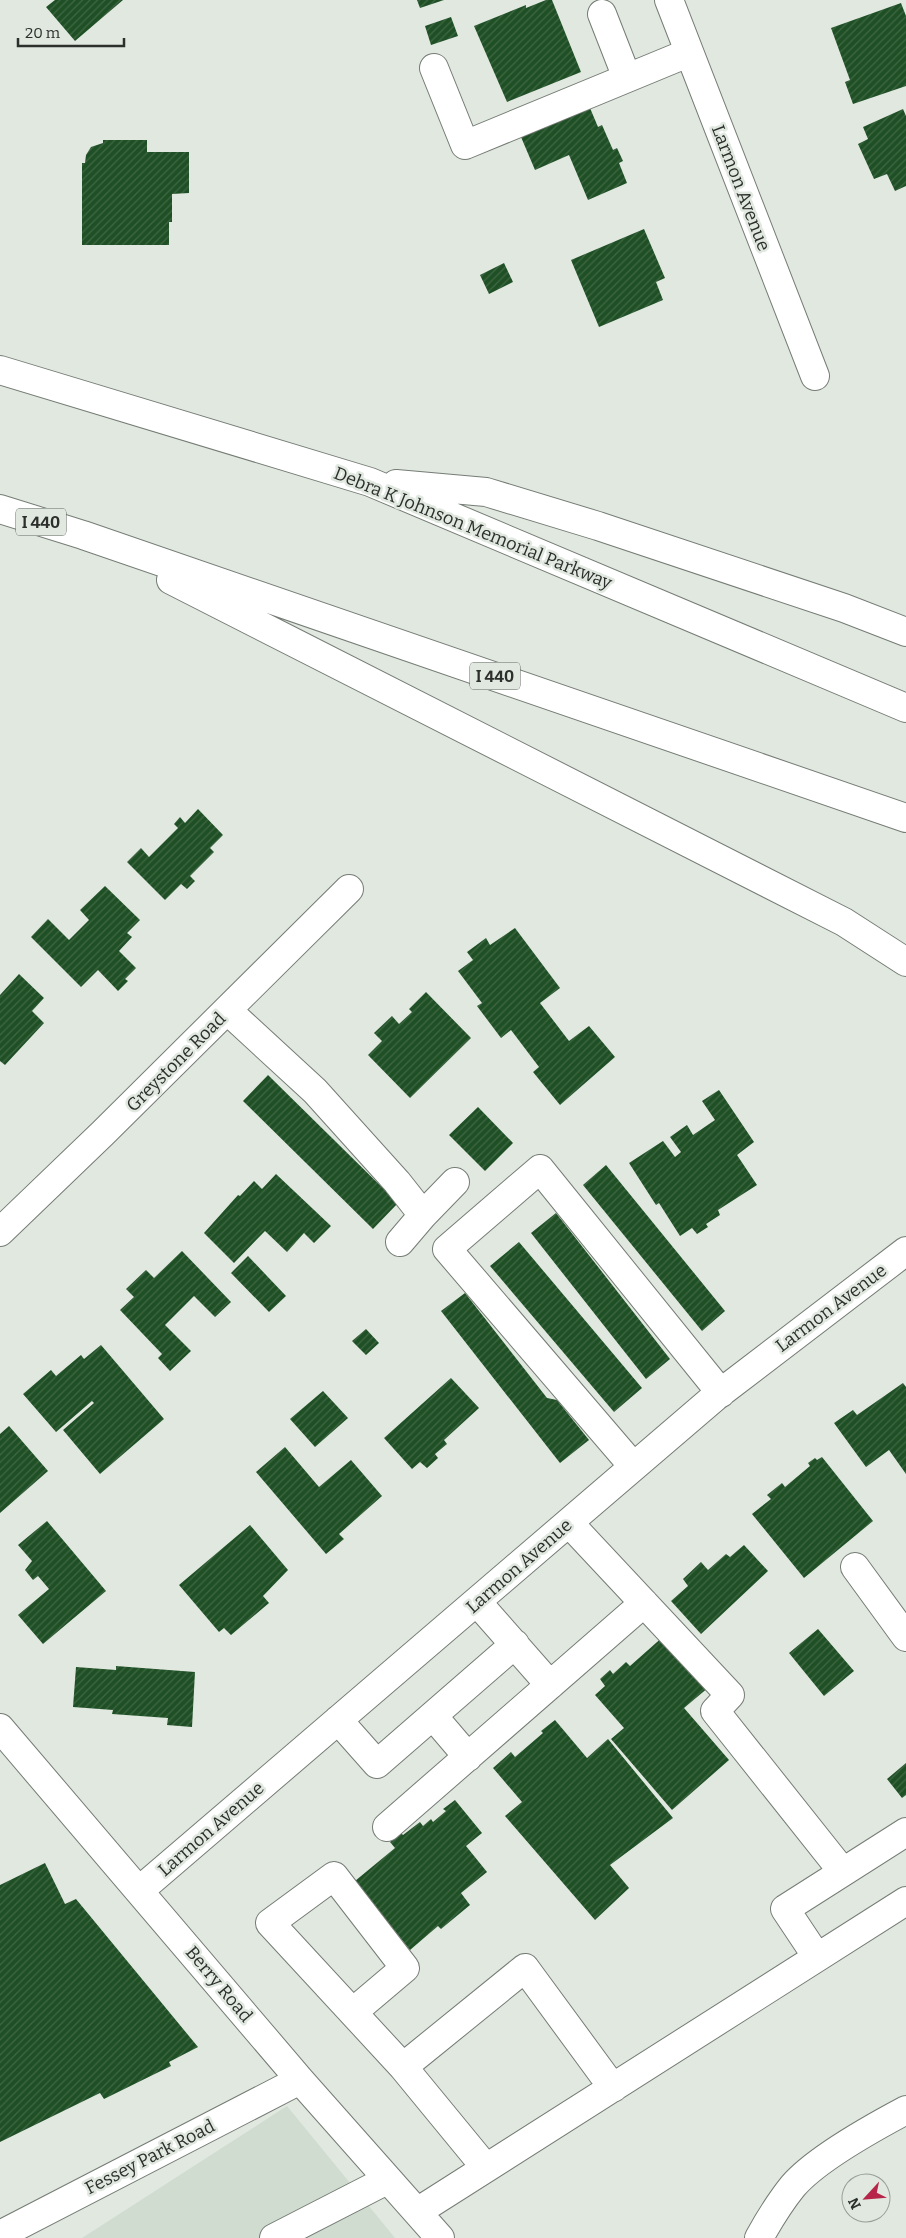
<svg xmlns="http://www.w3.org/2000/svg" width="906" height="2238" viewBox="0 0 906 2238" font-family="Bitter,serif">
  <defs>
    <pattern id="building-hatch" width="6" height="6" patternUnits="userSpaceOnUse" patternTransform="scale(1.25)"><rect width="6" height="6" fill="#1f5025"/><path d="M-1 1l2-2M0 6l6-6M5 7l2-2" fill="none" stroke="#3f6744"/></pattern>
  </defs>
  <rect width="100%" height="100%" fill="#e0e8e0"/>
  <path fill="#d0dcd0" d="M287,2106l108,132h-313z"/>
  <path fill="url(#building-hatch)" d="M55,0h68l-48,41 -29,-34z
    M417,0h27l-24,8z
    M546,0h6l29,72 -74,30 -33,-76 52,-21v3z
    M901,3l5,13v70l-53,18 -8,-22 5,-2 -19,-52z
    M451,17l7,19 -27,9 -6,-19z
    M590,108l8,19 4,-2 11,25 4,-2 6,13 -4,2 8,20 -39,17 -19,-45 -34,15 -14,-33z
    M903,109l3,7v70l-11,5 -8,-17 -13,5 -16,-35 10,-5 -5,-12z
    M103,140h44v12h42v41l-17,1v28h-3v23h-87v-82h3l1,-8 5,-8 12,-4z
    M644,229l21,49 -9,4 7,18 -64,27 -28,-67z
    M504,263l9,19 -24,12 -9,-19z
    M198,809l25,26 -13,13 4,4 -24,24 5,5 -8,8 -6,-5 -16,16 -38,-38 14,-14 8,9 29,-29 -4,-4 6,-7 5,6z
    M105,886l35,34 -13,13 5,4 -13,14 17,17 -11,11 3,2 -10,10 -20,-21 -17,17 -50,-50 17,-18 21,21 20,-20 -9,-10z
    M515,928l45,60 -20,15 29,38 20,-15 26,31 -55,48 -27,-33 6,-5 -28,-37 -10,8 -24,-32 5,-3 -24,-32 15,-11 -6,-8 19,-14 4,7z
    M19,974l25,24 -12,13 12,12 -39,42 -5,-4v-66z
    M426,992l45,46 -61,60 -42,-43 14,-14 -8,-8 18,-17 7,8 13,-12 -3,-3z
    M268,1075l130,128 -25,26 -130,-128z
    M719,1090l35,52 -17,13 20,30 -39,25 2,5 -14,9 2,3 -11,7 -5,-6 -12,8 -21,-33 -3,2 -27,-42 34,-22 12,16 6,-5 -11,-15 17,-12 6,10 22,-15 -13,-19z
    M478,1107l35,36 -28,28 -36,-36z
    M606,1165l119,146 -23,20 -119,-146z
    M276,1174l55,52 -17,17 -10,-10 -17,19 -22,-21 -31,32 -30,-30 34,-38 2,1 14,-15 8,8z
    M556,1213l114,146 -24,20 -115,-146z
    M519,1242l123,146 -28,24 -124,-146z
    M182,1251l49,51 -16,15 -21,-21 -29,29 26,26 -21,20 -12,-13 4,-4 -42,-44 14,-13 -8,-8 20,-19 8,8z
    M248,1256l38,40 -17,16 -38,-39z
    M465,1293l82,105 10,2 32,40 -29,23 -119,-152z
    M366,1329l13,14 -13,12 -14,-14z
    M101,1345l63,74 -64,55 -37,-44 31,-27 -2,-2 -36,31 -33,-38 28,-24 5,6 25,-21 3,4z
    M451,1378l28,30 -35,32 3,4 -12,10 3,4 -11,10 -7,-6 -8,7 -28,-31z
    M903,1383l3,4v87l-17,-24 -23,17 -32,-44 19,-13 4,5z
    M323,1391l25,27 -33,29 -25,-28z
    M9,1426l39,45 -48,42v-79z
    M285,1447l34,40 32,-27 31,36 -43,38 5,5 -18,15 -70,-82z
    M822,1457l51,64 -69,57 -52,-64 19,-15 -4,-4 15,-12 3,4 25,-21 -2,-3 7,-5 2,2z
    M47,1521l59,70 -63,53 -25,-29 31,-26 -11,-13 -5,4 -8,-10 7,-9 -14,-16z
    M250,1525l38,45 -25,26 6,7 -38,32 -7,-7 -5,4 -40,-47z
    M744,1545l24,26 -67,63 -30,-33 17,-15 -5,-7 18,-17 7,8 18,-16 4,3z
    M818,1629l36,42 -30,25 -35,-43z
    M665,1635l44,52 -25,21 45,52 -57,50 -61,-71 13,-11 -29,-33 10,-9 -5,-7 10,-9 3,4 13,-12 4,4z
    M116,1666l79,6 -3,55 -25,-2 1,-7 -56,-4 1,-4 -40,-3 3,-40 40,3z
    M555,1720l32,38 21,-19 65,79 -63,47 19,23 -34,32 -90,-104 17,-14 -29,-34 18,-16 4,5 28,-24 -2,-2z
    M906,1763v32l-4,3 -15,-19z
    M455,1800l27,33 -16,13 21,26 -26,21 9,12 -29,24 -3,-3 -28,24 -55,-69 40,-33 -5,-6 11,-9 2,2 17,-13 3,4 8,-7 2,3 13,-11 -3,-2z
    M45,1863l20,41 11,-5 122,148 -29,15 2,4 -67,33 -4,-6 -100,49v-257z"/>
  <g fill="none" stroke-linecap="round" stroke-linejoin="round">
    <defs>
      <path id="minor" d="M669,0l146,376
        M602,14l25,64
        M434,68l31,77 223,-92
        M227,1010l88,81 82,91 26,33 -23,27
        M423,1215l32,-33
        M0,1232l103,-99 246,-244
        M633,1466l-186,-217 93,-80 181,224
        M569,1523l161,172 -15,16 128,161
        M855,1567l51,70
        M477,1602l73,83
        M433,1716l35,41
        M338,1720l39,44 138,-120
        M0,1728l300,352 140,158
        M387,1827l257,-224
        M140,1890l575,-493 191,-146
        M817,1957l-32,-48 121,-77
        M353,2012l52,-44 -71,-92 -64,47 133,144
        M486,2168l-83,-101 122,-99 88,120
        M417,2212l489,-311
        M0,2235l300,-155
        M274,2238l113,-58
        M759,2238c10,-18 21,-36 34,-52 23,-27 81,-59 113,-76"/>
      <path id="highway" d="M0,370l370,112 536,226
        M396,484l90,8 112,34 246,82 62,24
        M0,509l83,26 823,283
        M171,580l673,342 62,40"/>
    </defs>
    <use href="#minor" stroke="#757c75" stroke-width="30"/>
    <use href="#highway" stroke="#757c75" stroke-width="30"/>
    <use href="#minor" stroke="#fff" stroke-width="28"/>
    <use href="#highway" stroke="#fff" stroke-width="28"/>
  </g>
  <g text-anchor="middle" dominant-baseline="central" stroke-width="5" stroke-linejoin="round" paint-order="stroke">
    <g fill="#e0e8e0" stroke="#626662" stroke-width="1">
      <rect x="16" y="508.5" width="50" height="27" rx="4"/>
      <rect x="470" y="662.5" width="50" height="27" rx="4"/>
    </g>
    <g font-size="16" font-weight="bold" fill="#2c2f2c">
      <text x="41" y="522">I 440</text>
      <text x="495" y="676">I 440</text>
    </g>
    <g font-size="18" fill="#2c2f2c" stroke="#e0e8e0">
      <text transform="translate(741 188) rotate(69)">Larmon Avenue</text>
      <text transform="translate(473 528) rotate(22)">Debra K Johnson Memorial Parkway</text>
      <text transform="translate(176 1062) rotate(-45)">Greystone Road</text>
      <text transform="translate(831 1308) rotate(-37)">Larmon Avenue</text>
      <text transform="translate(519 1566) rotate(-41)">Larmon Avenue</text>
      <text transform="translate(211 1829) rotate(-41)">Larmon Avenue</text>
      <text transform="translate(219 1984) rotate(50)">Berry Road</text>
      <text transform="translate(150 2157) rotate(-27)">Fessey Park Road</text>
    </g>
  </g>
  <g transform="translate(866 2198) rotate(244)"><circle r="24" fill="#e0e8e0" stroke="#989e98"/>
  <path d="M0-4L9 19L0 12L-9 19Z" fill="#b7264a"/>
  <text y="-8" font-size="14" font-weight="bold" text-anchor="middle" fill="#2c2f2c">N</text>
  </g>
  <path d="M18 38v8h106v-8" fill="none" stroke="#2c2f2c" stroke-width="2.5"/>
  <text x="25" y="38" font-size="15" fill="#2c2f2c" stroke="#e0e8e0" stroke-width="4" paint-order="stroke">20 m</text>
</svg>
